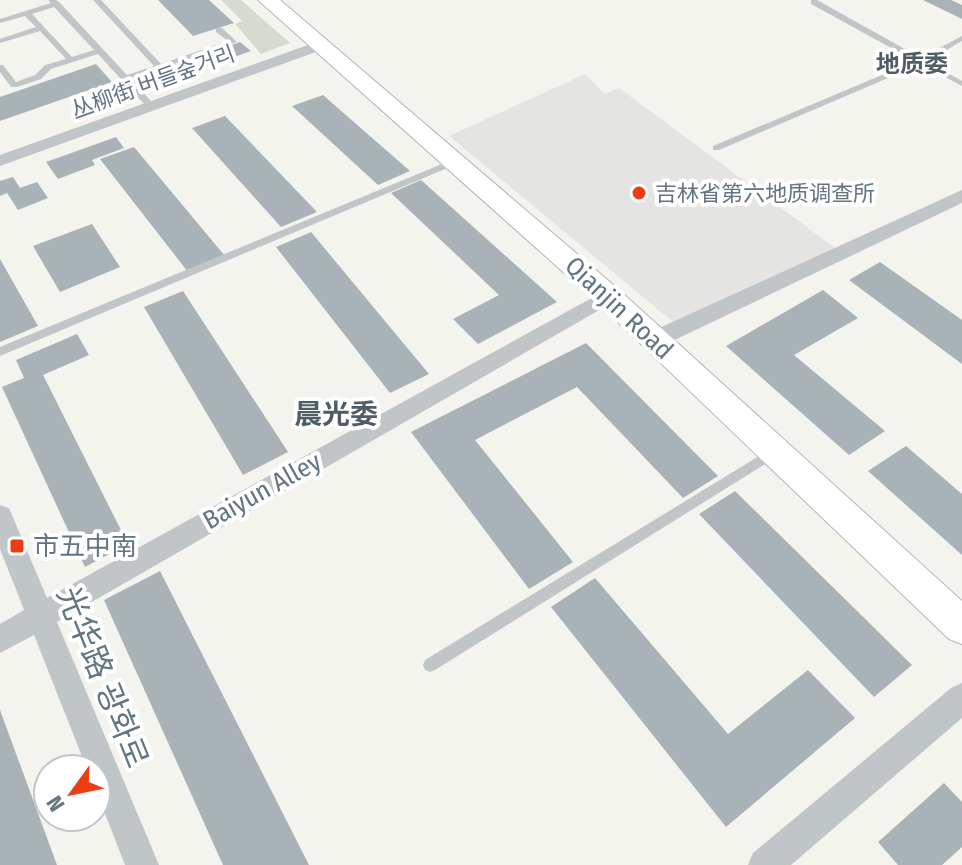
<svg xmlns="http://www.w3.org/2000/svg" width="962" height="865" viewBox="0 0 962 865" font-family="'Fira Sans Condensed','Noto Sans SC','Noto Sans KR',sans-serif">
  <rect width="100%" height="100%" fill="#f4f4ef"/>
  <path fill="#e4e5e3" d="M585,74l20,20 14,-6 219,162 -160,76 -229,-190z"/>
  <path fill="#d5dbd0" d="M221,0h20l49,43 -29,11 -26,-30 7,-3z"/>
  <path fill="#a9b2b6" d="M158,0h51l25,23 -41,13z
    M923,0h28l11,5v14z
    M240,42l11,9 -126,45 -10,-10z
    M96,64l16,18 -112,39v-24z
    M323,95l87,76 -32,14 -86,-79z
    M225,116l92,96 -36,15 -89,-99z
    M116,137l8,11 -32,12 3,5 -37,14 -12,-17z
    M134,147l91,109 -37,16 -88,-113z
    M13,177l7,11 17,-6 11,16 -30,12 -11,-17 -7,3v-15z
    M421,180l136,122 -79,42 -25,-25 46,-24 -108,-102z
    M92,224l28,43 -60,25 -27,-46z
    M311,232l118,142 -39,19 -114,-146z
    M0,259l38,67 -38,16z
    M880,262l82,58v44l-113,-84z
    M823,290l35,28 -64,37 91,76 -36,24 -123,-109z
    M183,291l105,161 -45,23 -99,-168z
    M77,334l12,21 -46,20 85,169 -43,23 -83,-180 22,-9 -8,-18z
    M586,343l132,133 -35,22 -106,-111 -102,53 98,122 -44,27 -118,-157z
    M906,446l56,48v61l-94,-84z
    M735,491l177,174 -38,32 -175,-183z
    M160,571l149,294h-86l-119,-265z
    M595,578l133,156 80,-64 47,48 -129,109 -175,-220z
    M0,710l57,155h-57z
    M944,783l18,19v45l-20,18h-44l-20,-23z"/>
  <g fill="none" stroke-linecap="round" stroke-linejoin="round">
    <defs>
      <path id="secondary" d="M258,0h22l338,289 344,312v43l-13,-5 -351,-336z"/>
    </defs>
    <use href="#secondary" stroke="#b2b8bc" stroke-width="2"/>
    <path fill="#c0c5c7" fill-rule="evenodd" d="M48,0h8l3,2 68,73 27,-9 -61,-66h8l60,64 67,-23 -12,-9v-4h6l15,14 -107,37 24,25 1,2 -4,3 -3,-1 -25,-27h-3v-3l-22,-24 -47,15 -10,10 -24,8h-6l-11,-15v-7h3l13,17 19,-7 10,-10 21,-6 -26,-28 -40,12v-4l36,-12 -11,-11 -25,7v-4l51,-16zM54,7l40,43 -22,7 -40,-43z
      M811,0h6l104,58 41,-22v5l-35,20 35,20v5l-41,-22 -202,86h-6v-4l202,-85 -104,-57z
      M454,159l5,3 -2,2 -457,192v-9z
      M774,447l4,1 2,4 -2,4 -343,214 -5,2 -5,-2 -2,-5 2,-5z"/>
    <path fill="#c0c5c7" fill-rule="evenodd" d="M322,40l5,2v6l-327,118v-11z
      M962,190v13l-300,143h-16l-3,-6 3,-6z
      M608,289l11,7 -4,5 -558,321 102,243h-34l-29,-74v-22h-9l-53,-134 -34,18v-29l24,-14 -24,-61v-44l9,3 38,90z
      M962,683v35l-171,147h-43l5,-12 198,-165z"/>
    <use href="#secondary" fill="#fff" fill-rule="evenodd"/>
  </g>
  <g fill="#ee3d15" stroke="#fff" stroke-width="3">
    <circle cx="639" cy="193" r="8"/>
    <rect x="9" y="538" width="16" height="16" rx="4"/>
  </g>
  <g text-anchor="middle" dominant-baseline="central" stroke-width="8" stroke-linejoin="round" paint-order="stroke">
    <g font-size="22" fill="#617582" stroke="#fff">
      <text transform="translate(153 82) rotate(-20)">丛柳街 버들숲거리</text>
    </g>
    <g font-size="22" fill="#617582" stroke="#fff" text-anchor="start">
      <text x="655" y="193">吉林省第六地质调查所</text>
    </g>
    <g font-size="24" font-weight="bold" fill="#4f5d67" stroke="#fff">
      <text x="912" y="64">地质委</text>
    </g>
    <g font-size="26" fill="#617582" stroke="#fff">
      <text transform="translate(619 308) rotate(43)">Qianjin Road</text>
      <text transform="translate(262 491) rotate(-29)">Baiyun Alley</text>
    </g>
    <g font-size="26" fill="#617582" stroke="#fff" text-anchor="start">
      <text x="33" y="546">市五中南</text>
    </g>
    <g font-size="28" font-weight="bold" fill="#4f5d67" stroke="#fff">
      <text x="336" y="414">晨光委</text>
    </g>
    <g font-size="32" fill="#617582" stroke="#fff">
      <text transform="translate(103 677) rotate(68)">光华路 광화로</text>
    </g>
  </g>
  <g transform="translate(72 793) rotate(237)"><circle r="38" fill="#ffffff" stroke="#c0c8cd" stroke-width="2"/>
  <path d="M0-6L14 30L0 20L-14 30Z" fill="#ee3d15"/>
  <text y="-12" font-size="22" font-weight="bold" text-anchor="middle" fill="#617582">N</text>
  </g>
</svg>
